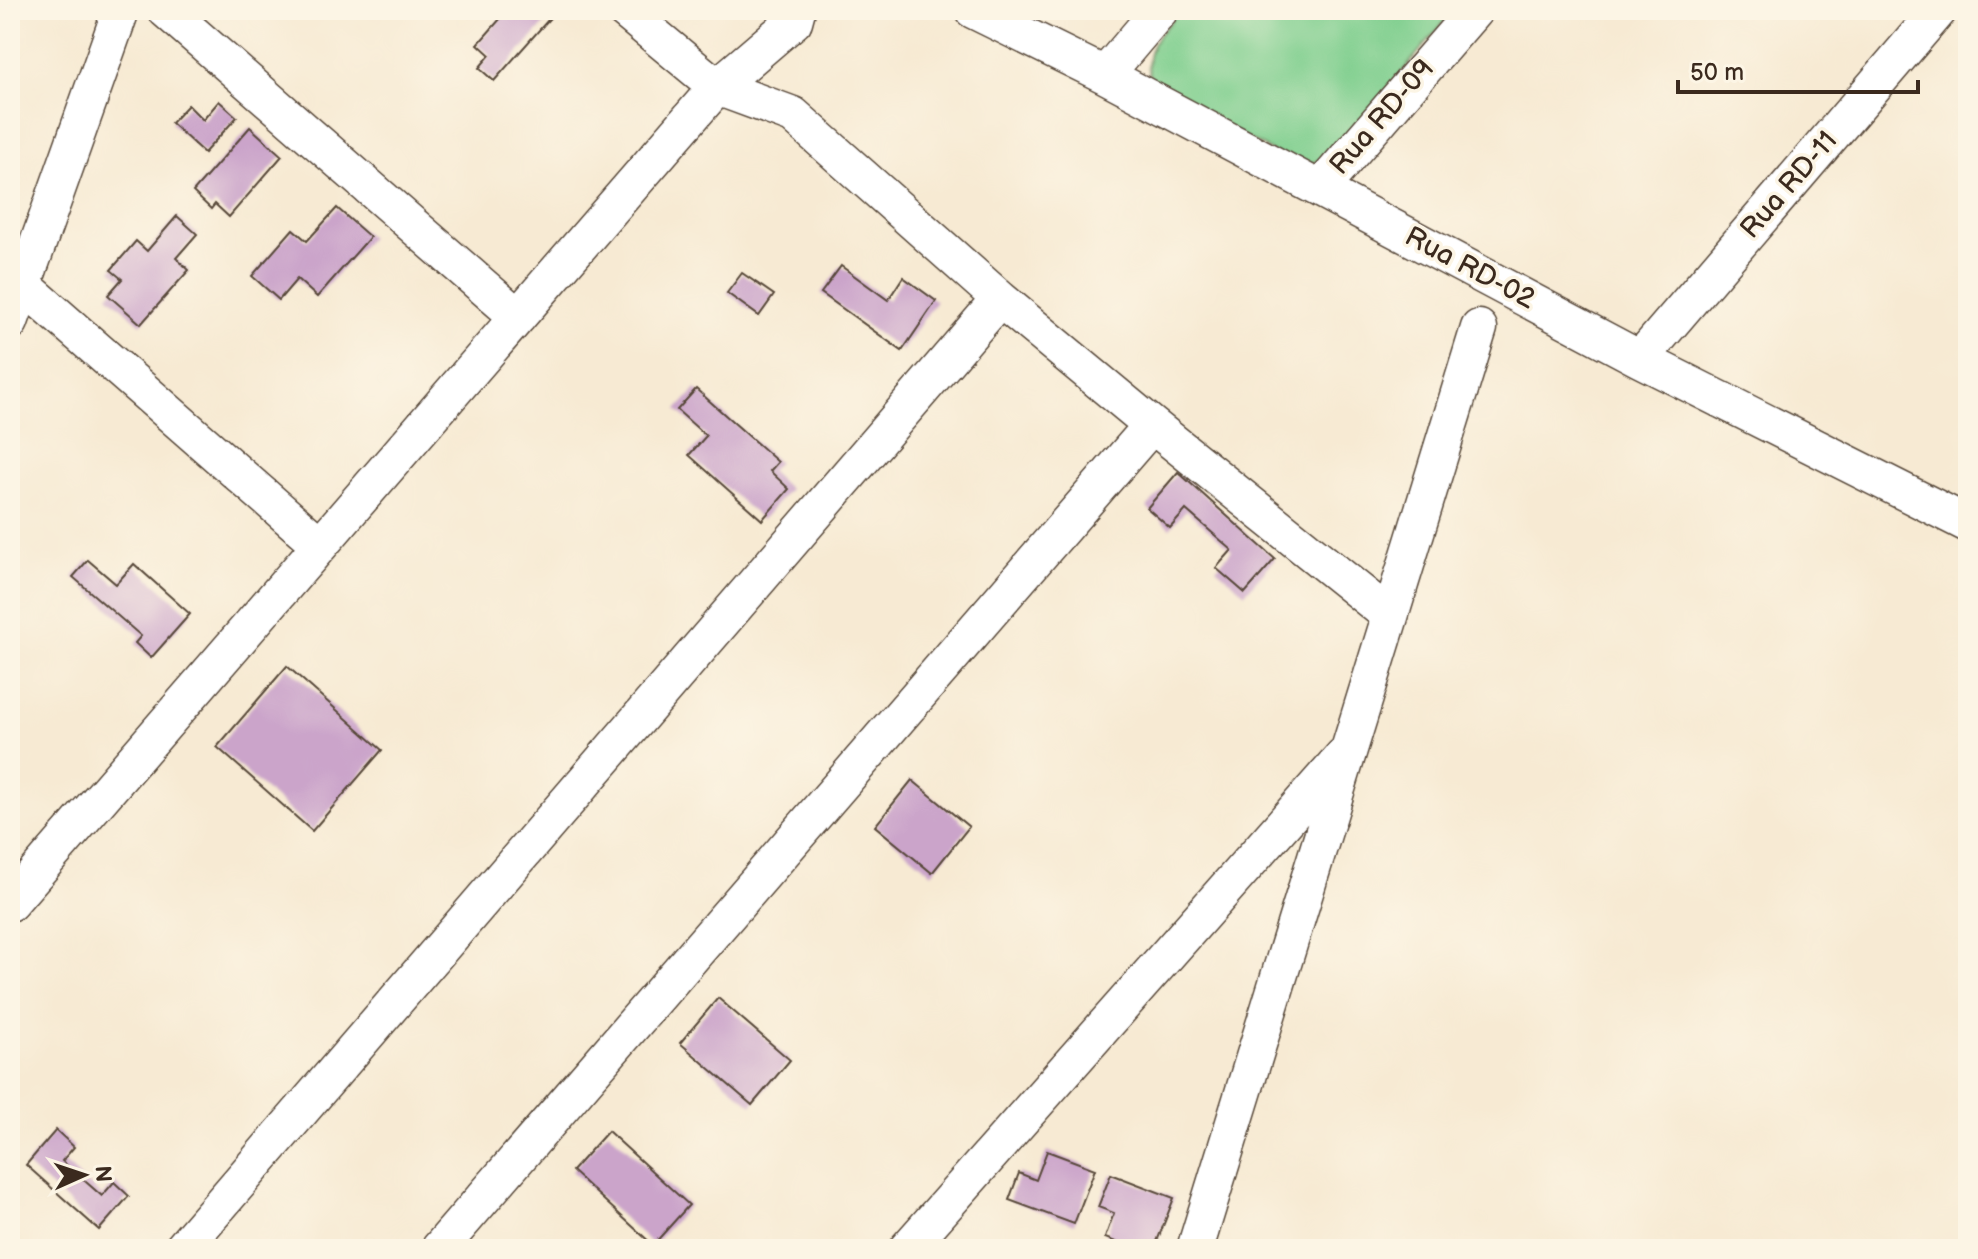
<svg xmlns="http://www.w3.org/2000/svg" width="1978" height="1259" viewBox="0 0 1978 1259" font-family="'Balsamiq Sans',sans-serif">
  <rect width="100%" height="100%" fill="#fcf5e5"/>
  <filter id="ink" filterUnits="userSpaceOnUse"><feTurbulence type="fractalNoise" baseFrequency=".0125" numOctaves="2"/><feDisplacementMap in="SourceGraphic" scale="16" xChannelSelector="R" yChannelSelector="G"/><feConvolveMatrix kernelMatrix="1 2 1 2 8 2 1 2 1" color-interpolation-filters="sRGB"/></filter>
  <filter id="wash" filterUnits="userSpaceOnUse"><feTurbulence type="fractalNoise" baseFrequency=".006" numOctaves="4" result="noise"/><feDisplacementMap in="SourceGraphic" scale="32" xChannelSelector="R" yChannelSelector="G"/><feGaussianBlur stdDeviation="1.8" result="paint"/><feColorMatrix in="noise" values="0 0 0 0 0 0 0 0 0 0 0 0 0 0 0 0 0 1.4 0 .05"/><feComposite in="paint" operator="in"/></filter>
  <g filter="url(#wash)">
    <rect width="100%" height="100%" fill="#f7ead3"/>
    <path fill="#80cf8f" stroke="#5e7c56" stroke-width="2" d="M1181,10h273l-124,148 -31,8 -146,-79c-14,-37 5,-51 28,-77z"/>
    <g id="blocks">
      <path fill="#cba4ca" d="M508,10h49l-63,71 -15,-13 11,-13 -12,-11z
        M219,101l18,16 -33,36 -33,-30 17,-18 15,15z
        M250,127l32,29 -53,61 -14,-13 -4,5 -18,-17z
        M337,208l33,29 -53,60 -20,-18 -18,21 -27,-24 41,-47 14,12z
        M177,216l20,18 -21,24 13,12 -48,54 -33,-29 14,-16 -11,-9 25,-29 11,10z
        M841,266l47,34 15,-23 33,24 -34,50 -81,-58z
        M742,273l32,22 -15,21 -32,-23z
        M696,389l82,73 -8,9 19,18 -27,31 -73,-65 17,-19 -29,-26z
        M1178,472l97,87 -30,34 -29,-25 16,-18 -46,-40 -16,18 -23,-20z
        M88,560l28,24 18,-20 56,50 -39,44 -16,-15 6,-7 -68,-59z
        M287,666l95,84 -70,81 -95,-84z
        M912,780l57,47 -37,46 -57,-47z
        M718,998l72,62 -38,45 -72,-62z
        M56,1130l18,17 -12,14 40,35 12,-14 15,14 -30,34 -73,-65z
        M608,1131l81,74 -36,40 -81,-74z
        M1047,1151l48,18 -21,55 -65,-24 10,-27 17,7z
        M1111,1174l63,24 -20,51h-20l-29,-11 9,-25 -16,-6z"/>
    </g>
  </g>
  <g filter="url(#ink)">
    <use href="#blocks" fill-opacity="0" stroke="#574739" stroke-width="2"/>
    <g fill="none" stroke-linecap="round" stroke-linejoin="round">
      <defs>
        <path id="minor" d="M166,10l352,307
          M624,10l93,77 76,28 207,184 152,126 238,191
          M973,10l132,65 535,284 328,165
          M1105,75l55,-65
          M1320,189l155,-179
          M23,285l297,260
          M10,322l111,-312
          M1640,359l299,-349
          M10,903l707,-816 77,-66 3,-11
          M182,1249l818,-950
          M439,1249l713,-824
          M907,1249l436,-493
          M1195,1249l284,-921"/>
      </defs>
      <use href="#minor" stroke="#574739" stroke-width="39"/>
      <use href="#minor" stroke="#fff" stroke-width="36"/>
    </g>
  </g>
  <g text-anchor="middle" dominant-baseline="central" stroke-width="7" stroke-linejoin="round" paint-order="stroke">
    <g font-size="28" fill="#3b2a1e" stroke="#fcf5e5">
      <text transform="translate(1382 117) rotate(-49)">Rua RD-09</text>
      <text transform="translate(1789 185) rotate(-49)">Rua RD-11</text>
      <text transform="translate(1470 268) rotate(28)">Rua RD-02</text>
    </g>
  </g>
  <rect width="1978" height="1259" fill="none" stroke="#fcf5e5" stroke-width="40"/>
  <g transform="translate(84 1175) rotate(87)" stroke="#fcf5e5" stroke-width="6" paint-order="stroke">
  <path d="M0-6L14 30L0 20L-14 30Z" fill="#3b2a1e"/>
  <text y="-12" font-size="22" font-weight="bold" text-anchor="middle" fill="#3b2a1e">N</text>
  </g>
  <path d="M1678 80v12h240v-12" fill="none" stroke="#3b2a1e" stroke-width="4"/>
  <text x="1690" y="80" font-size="24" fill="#3b2a1e" stroke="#fcf5e5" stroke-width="6" paint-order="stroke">50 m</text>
</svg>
